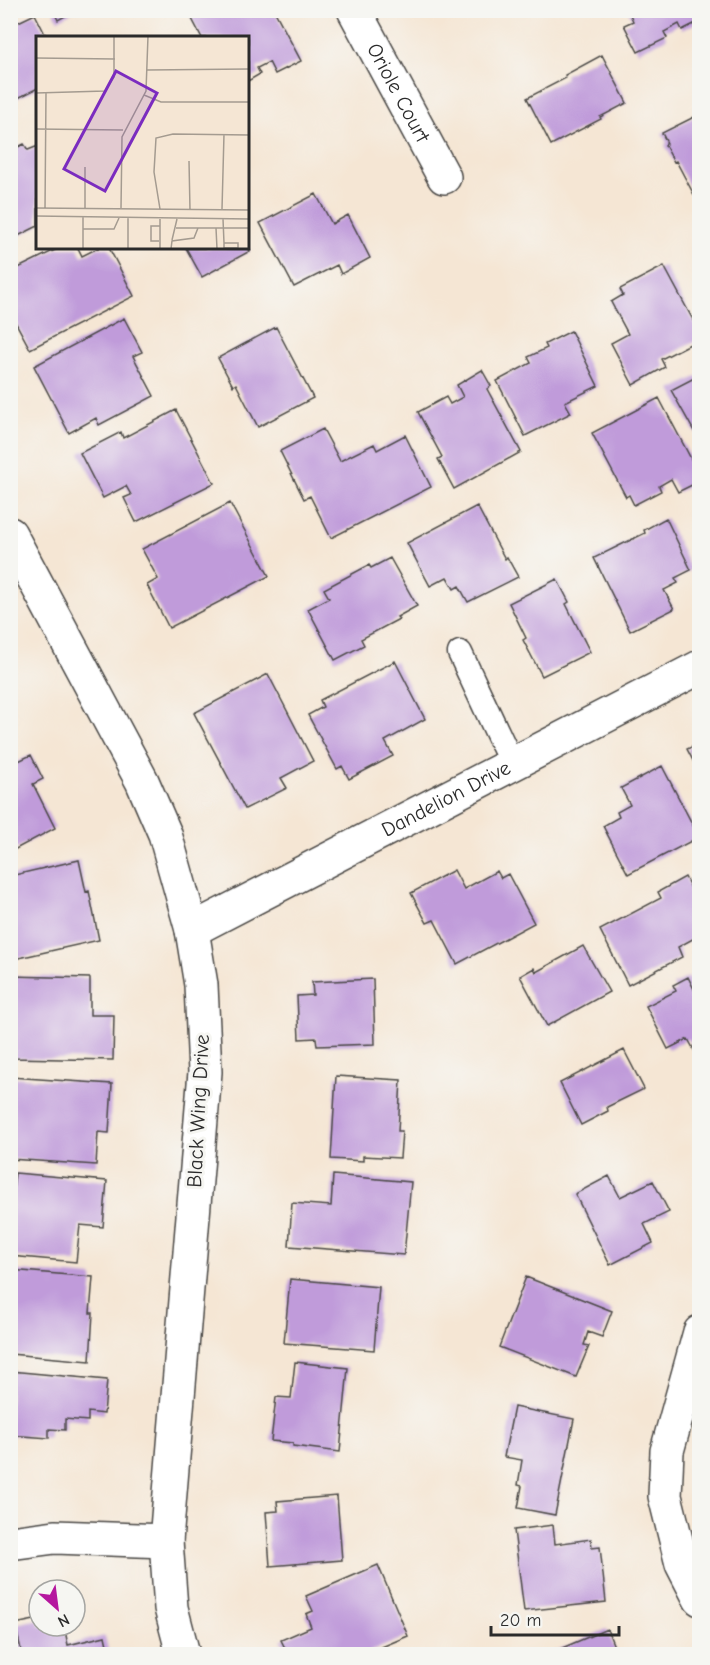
<svg xmlns="http://www.w3.org/2000/svg" width="710" height="1665" viewBox="0 0 710 1665" font-family="'Comic Neue',sans-serif">
  <rect width="100%" height="100%" fill="#f6f6f2"/>
  <filter id="ink" filterUnits="userSpaceOnUse"><feTurbulence type="fractalNoise" baseFrequency=".0167" numOctaves="2"/><feDisplacementMap in="SourceGraphic" scale="12" xChannelSelector="R" yChannelSelector="G"/><feConvolveMatrix kernelMatrix="1 2 1 2 8 2 1 2 1" color-interpolation-filters="sRGB"/></filter>
  <filter id="wash" filterUnits="userSpaceOnUse"><feTurbulence type="fractalNoise" baseFrequency=".008" numOctaves="4" result="noise"/><feDisplacementMap in="SourceGraphic" scale="24" xChannelSelector="R" yChannelSelector="G"/><feGaussianBlur stdDeviation="1.35" result="paint"/><feColorMatrix in="noise" values="0 0 0 0 0 0 0 0 0 0 0 0 0 0 0 0 0 1.4 0 .05"/><feComposite in="paint" operator="in"/></filter>
  <g filter="url(#wash)">
    <rect width="100%" height="100%" fill="#f5e6d4"/>
    <g id="blocks">
      <path fill="#c09bda" d="M53,10h23l-18,10z
        M198,10h76l27,51 -26,13 -6,-12 -12,6 3,6 -12,7v-43h-46l-12,-23z
        M628,10h72v11l-18,9 -3,-6 -15,8 3,6 -29,14 -14,-27 9,-4z
        M35,14l12,24h-9v50l-28,14v-76z
        M602,55l25,48 -27,14 1,2 -50,26 -24,-47 39,-20 -1,-3z
        M700,114v92l-24,-45 -2,1 -9,-17 2,-2 -5,-10z
        M24,144l4,6 10,-4v80l-28,14v-89z
        M316,194l16,30 16,-9 22,43 -29,16 -4,-9 -43,22 -34,-64z
        M59,248h19l4,8 16,-8h11l25,48 -104,53 -20,-37 6,-3 -6,-11v-26z
        M186,248h62l2,3 -48,26z
        M664,266l36,67v6l-39,20 4,8 -32,18 -22,-42 17,-9 -17,-32 12,-7 -3,-6z
        M124,318l18,34 -9,4 21,40 -55,29 -3,-7 -27,15 -35,-67z
        M276,327l37,71 -55,29 -22,-43 -3,2 -15,-28z
        M571,331l27,55 -33,16 6,11 -46,23 -28,-55 34,-18 -3,-6 19,-9 -2,-4z
        M482,370l9,16 -4,3 34,63 -67,37 -16,-30 4,-2 -24,-45 28,-15 4,7 13,-7 -6,-12z
        M700,375v55l-5,3 -24,-43z
        M659,398l41,78v5l-22,11 -7,-13 -12,7 2,5 -27,14 -5,-10 -3,2 -34,-64z
        M176,410l38,73 -78,39 -12,-24 7,-3 -5,-9 -23,12 -23,-45 41,-21 2,6z
        M323,429l17,32 34,-17 3,6 28,-15 26,52 -100,51 -21,-42 -6,3 -24,-48z
        M230,503l39,73 -100,52 -22,-43 11,-6 -16,-30z
        M477,506l28,53 2,-2 11,20 -50,25 -9,-16 -5,3 -7,-12 -17,9 -23,-43z
        M666,518l25,52 -16,8 3,5 -14,7 10,19 -44,22 -36,-73 51,-25 -1,-3z
        M390,558l27,48 -20,11 2,2 -38,20 3,6 -29,15 -27,-51 21,-11 -5,-9 45,-24 2,3z
        M557,579l12,23 -3,2 24,48 -48,24 -19,-36 3,-2 -17,-35z
        M395,661l30,58 -40,22 8,15 -44,23 -7,-13 -5,3 -29,-54 15,-8 -3,-7z
        M268,674l45,87 -32,17 6,10 -42,21 -51,-96z
        M700,743v31l-13,-25z
        M31,755l12,24 -10,5 22,44 -45,24v-87z
        M662,766l37,71 -71,37 -25,-48 16,-9 -2,-5 13,-7 -9,-17z
        M79,860l7,32 3,-1 10,49 -89,20v-84z
        M454,870l10,19 33,-18 4,7 7,-4 26,49 -77,41 -23,-44 -7,3 -16,-30z
        M685,877l15,28v30l-22,12 4,10 -54,28 -28,-55 61,-32 -3,-6z
        M583,946l26,46 -62,34 -27,-50 14,-8 2,4z
        M10,976l80,2v37h24l-1,45 -103,-2z
        M688,977l8,16 4,-2v70l-12,-22 -20,10 -22,-43 30,-15 -3,-6z
        M373,979l2,65 -58,2 -1,-8 -17,1 -2,-43 16,-1 -1,-13z
        M624,1050l20,39 -37,18 1,4 -27,14 -21,-42z
        M336,1076l65,4 -3,51h4l-2,27 -37,-2v5l-32,-2z
        M10,1077l102,7 -3,49 -11,-1 -2,33 -86,-6z
        M15,1173l92,8 -4,46 -23,-2 -4,37 -66,-6v-37z
        M333,1175l78,7 -7,73 -115,-9 3,-43 39,3z
        M609,1176l11,21 33,-16 16,31 -25,12 9,19 -43,22 -35,-71z
        M10,1270l83,7 -3,36h3l-3,48 -80,-7z
        M526,1277l86,34 -10,26 -14,-5 -4,13 5,1 -13,31 -77,-30z
        M290,1279l89,8 -5,63 -90,-7z
        M295,1362l53,6 -8,84 -47,-6v-3l-22,-2 5,-44 15,1z
        M10,1371l97,9 -3,34 -16,-2v9l-23,-2v11l-16,-1v9l-39,-3z
        M514,1407l60,12 -19,96 -37,-7 4,-22 -4,-1 4,-25 -18,-3z
        M337,1496l5,64 -72,6 -4,-54 12,-1 -1,-10z
        M553,1525l2,19 36,-5 1,9 8,-1 6,55 -82,9 -10,-81z
        M378,1565l30,71 -43,18h-77l-7,-14 30,-13 -5,-13 7,-3 -7,-15z
        M39,1619v7h25l4,19 37,-9 4,18h-87l-7,-30z
        M607,1629l10,25h-69z"/>
    </g>
  </g>
  <g filter="url(#ink)">
    <use href="#blocks" fill-opacity="0" stroke="#494744" stroke-width="1.5"/>
    <g fill="none" stroke-linecap="round" stroke-linejoin="round">
      <defs>
        <path id="lane" d="M460,653l52,111"/>
        <g id="street">
          <path id="s1" d="M354,10l90,167"/>
          <path d="M10,534l132,247 23,53 27,96 9,55 4,87 -39,469 5,67 12,46"/>
          <path id="s2" d="M192,930l508,-263"/>
          <path d="M700,1332l-33,119 -2,45 17,68 18,35"/>
          <path d="M10,1543l45,-6 111,4"/>
        </g>
      </defs>
      <use href="#lane" stroke="#494744" stroke-width="27"/>
      <use href="#street" stroke="#494744" stroke-width="36"/>
      <use href="#lane" stroke="#fff" stroke-width="24"/>
      <use href="#street" stroke="#fff" stroke-width="33"/>
    </g>
  </g>
  <g text-anchor="middle" dominant-baseline="central" stroke-width="6" stroke-linejoin="round" paint-order="stroke">
    <g font-size="21" fill="#2b2b2b" stroke="#f6f6f2">
      <text stroke="none"><textPath href="#s1" startOffset="94">Oriole Court</textPath></text>
      <text stroke="none"><textPath href="#s2" startOffset="286">Dandelion Drive</textPath></text>
      <text transform="translate(198 1111) rotate(-87)">Black Wing Drive</text>
    </g>
  </g>
  <g transform="translate(36 36)">
    <rect width="213" height="213" fill="#f5e6d4"/>
    <path fill="none" stroke="#a49b90" stroke-width="1.5" d="M0,22l79,1M111,34l102,-1M0,57l69,-2 9,-14v-41M108,59l17,7h88M0,93l87,1M153,125l1,49M49,131v41M0,172l213,2M85,172l1,-71 24,-46 2,-55M9,173l1,-116M124,173l-6,-37 2,-34 17,-4 76,1M186,173l2,-75M0,180l213,3M47,181v32M92,182v30M124,183v30M187,183l1,24v5h14v-5h-14M140,192h22M180,192l1,21M47,193h31l5,-11M136,204l5,-21M123,205h-8v-15h9M92,213h27M135,213l1,-8 22,-3 4,-10h51"/>
    <path fill="#7b2cbf" fill-opacity="0.15" stroke="#7b2cbf" stroke-width="3" d="M80,35l41,22 -52,98 -41,-22z"/>
    <rect width="213" height="213" fill="none" stroke="#2b2b2b" stroke-width="3"/>
  </g>
  <rect width="710" height="1665" fill="none" stroke="#f6f6f2" stroke-width="36"/>
  <g transform="translate(57 1608) rotate(152)"><circle r="28" fill="#f6f6f2" stroke="#a5a5a2" stroke-width="1.5"/>
  <path d="M0-4.5L10 22L0 15L-10 22Z" fill="#b5179e"/>
  <text y="-9" font-size="16" font-weight="bold" text-anchor="middle" fill="#2b2b2b">N</text>
  </g>
  <path d="M491 1626v9h128v-9" fill="none" stroke="#2b2b2b" stroke-width="3"/>
  <text x="500" y="1626" font-size="18" fill="#2b2b2b" stroke="#f6f6f2" stroke-width="4.5" paint-order="stroke">20 m</text>
</svg>
